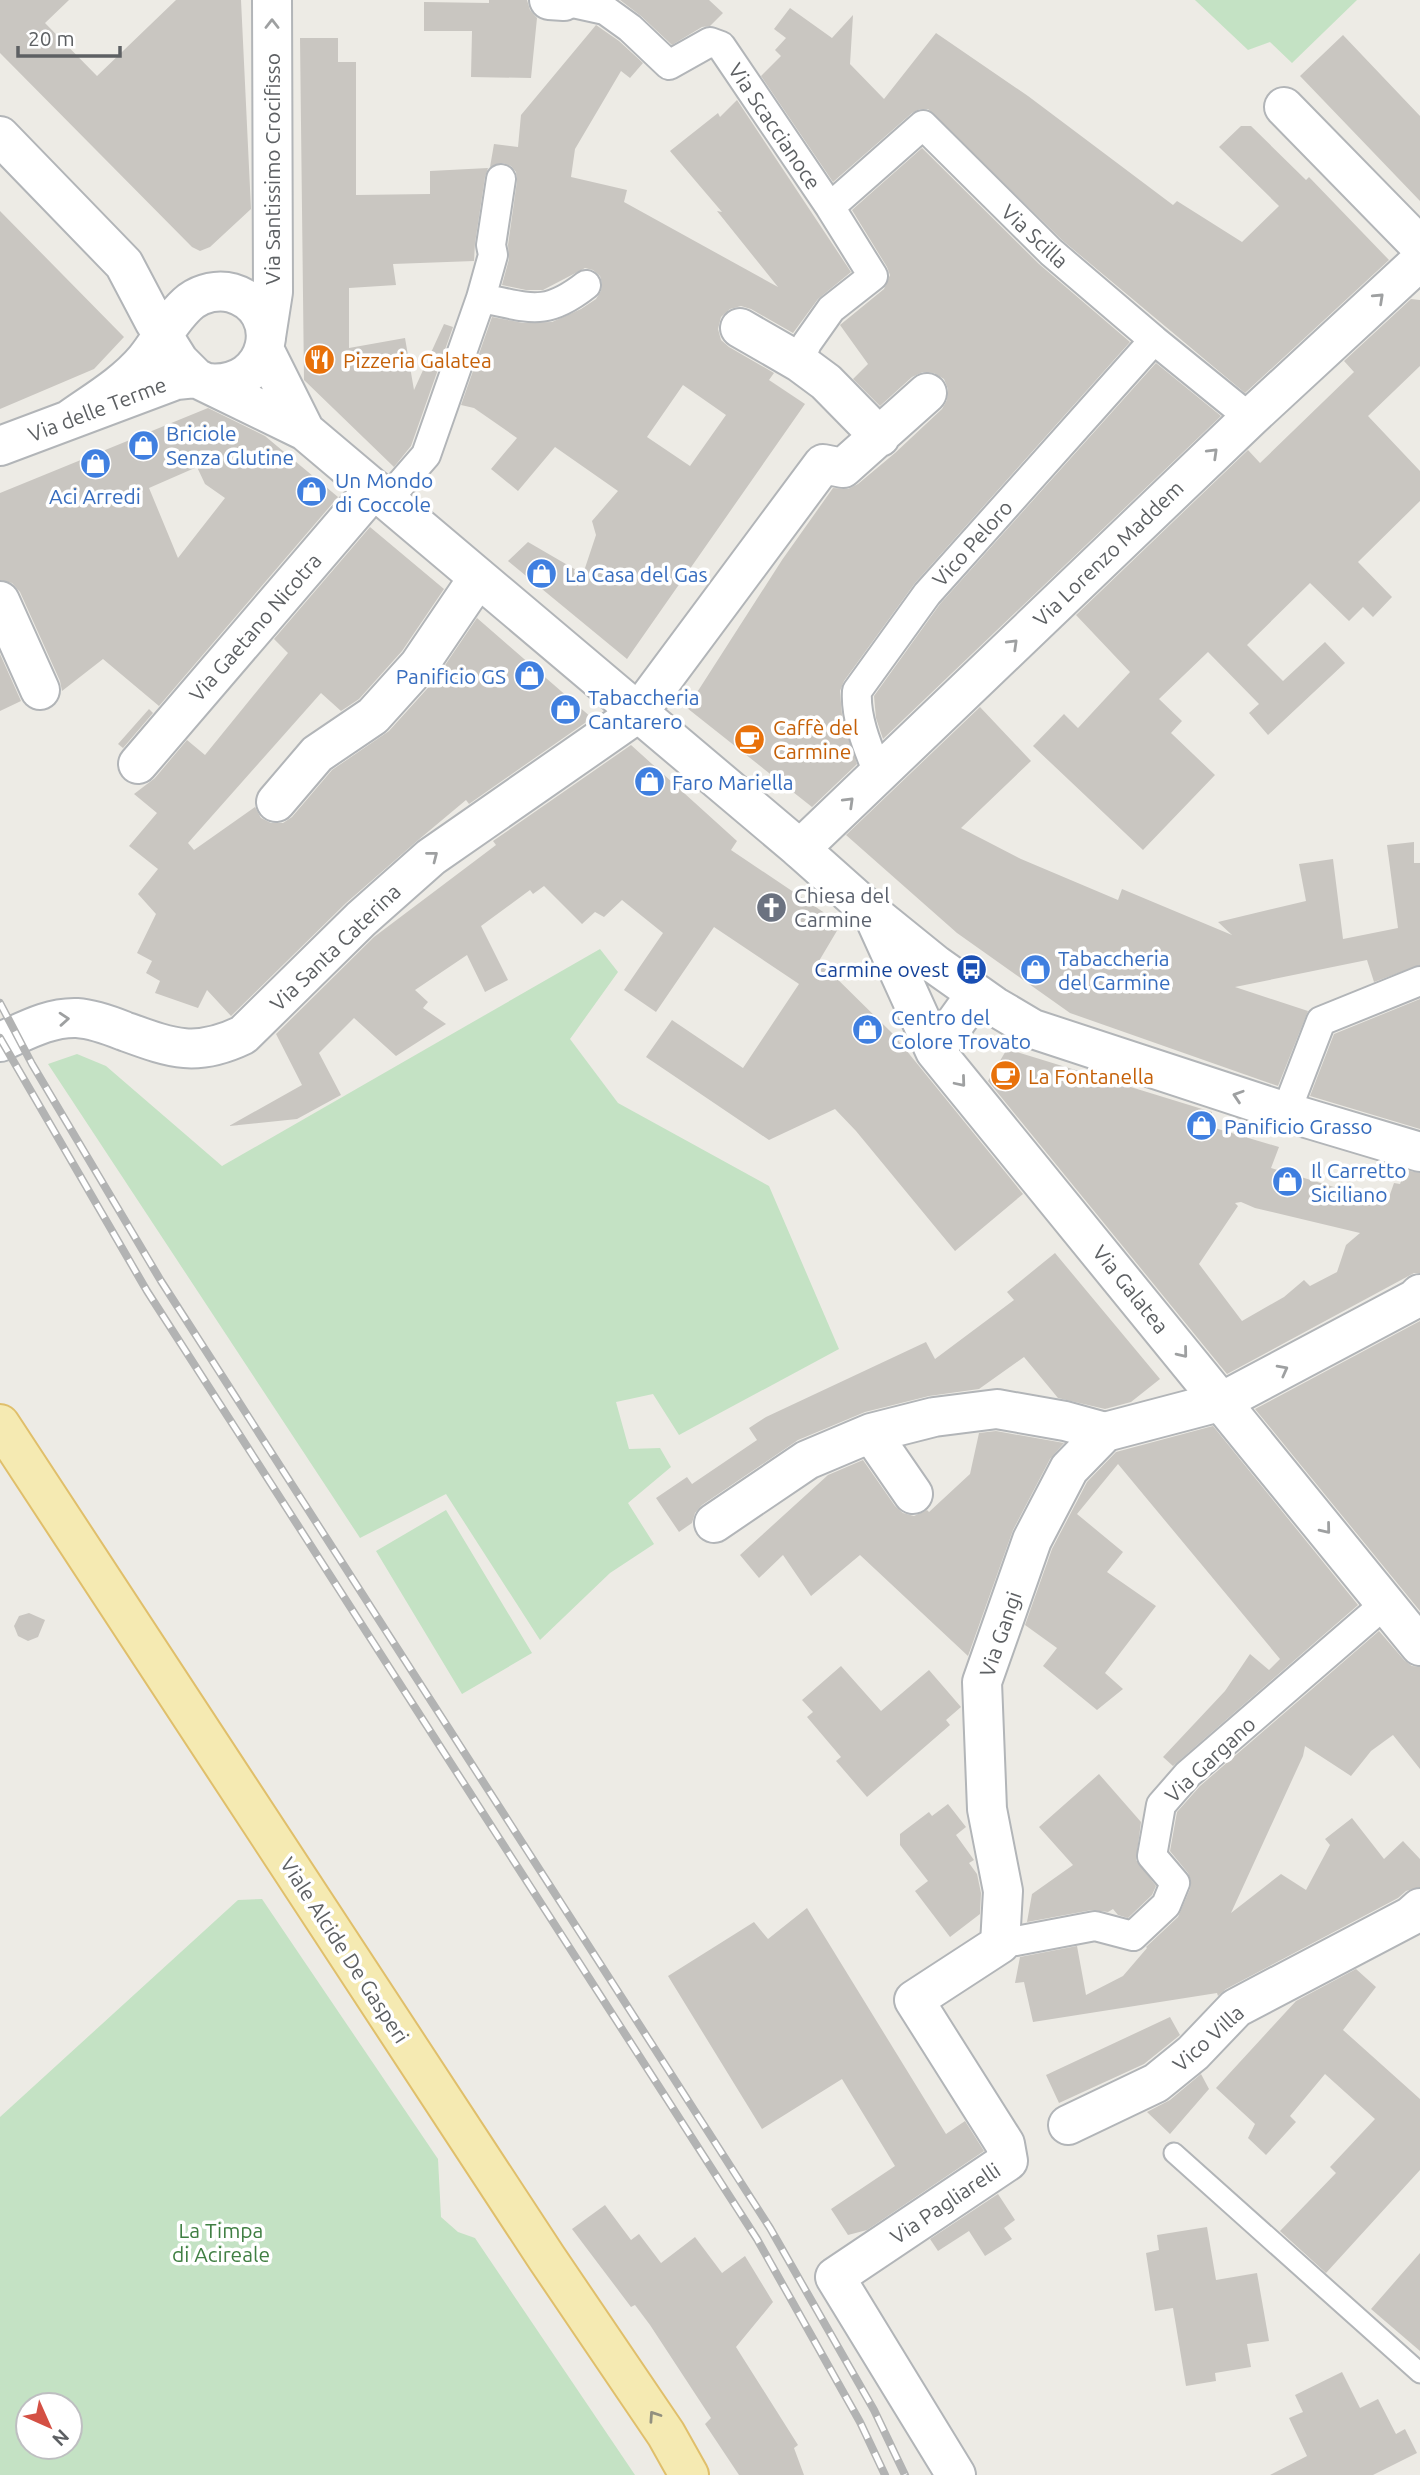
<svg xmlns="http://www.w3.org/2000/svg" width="1420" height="2475" viewBox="0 0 1420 2475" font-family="Ubuntu,sans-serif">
  <rect width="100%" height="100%" fill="#edebe5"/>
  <path fill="#c4e2c4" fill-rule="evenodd" d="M1195,0h162l-65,63 -22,-21 -22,8z
    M600,949l18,23 -48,67 48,64 151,83 70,163 -160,86 -26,-41 -37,8 13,47 31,-1 11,19 -43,36 26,41 -44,29 -70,67 -94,-146 -86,44 -312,-474 29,-10 29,12 116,100z
    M446,1510l86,143 -70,41 -86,-143z
    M262,1899l176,260 3,58 17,15 17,6 160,237h-635v-358l238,-217zM28,2405h42v42h-42z"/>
  <path fill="#c9c6c1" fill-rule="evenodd" d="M0,0h69l-24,23 52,53 79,-76h65l10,209 -41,38 -10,4 -8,-4 -192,-194z
    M489,0h38l3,10 7,8 -6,60 -60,-1 1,-46h-48v-29l65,1z
    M620,0h89l14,13 -13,13 -8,1 -30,18 -31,-29z
    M790,8l42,30 21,-23 -3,49 34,35 52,-66 92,63 145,109 4,-4 65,41 37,-36 -60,-59 22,-21h10l55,54 3,-3 80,83 -144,133 -183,-153 -134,-131h-8l-8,4 -79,69 -72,-106 20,-20 -6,-6 11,-12 -12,-9z
    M596,25l23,16 24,22 -13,15 -9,-7 -46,78 -4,28 56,13 -3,12 154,85 -61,-76 5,1 -52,-61 48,-38 2,4 17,-17 114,172 -33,27 -25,34 -42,-24 -10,-3 -11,3 -9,8 -3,12 3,11 8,7 45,26 -5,7 36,24 -178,255 -119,-98 20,-19 55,32 13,-39 -4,-14 26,-30 -63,-44 -37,44 -27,-22 26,-31 -43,-30 -13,-3 31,-88 31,6 29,-1 29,-13 15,-10 5,-8 1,-8 -2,-7 -7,-6 -8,-2 -42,22h-17l-24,-5 7,-26 -1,-14 9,-64 -1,-9 -5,-6 -8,-3 -13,4 4,-23 24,3 3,-32zM683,385l43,30 -36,51 -43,-29z
    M1343,35l77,81v85l-120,-125z
    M300,38h38v24h18v133l74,-1v-23l58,-3 -3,9 -10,66 -1,18 -81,3 3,21 -47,3v60l56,-10 9,52 30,-66 9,3 -42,119 -17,21 -90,-87z
    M922,148l117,116 91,78 -215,241 -71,98 -4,10 2,24 15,49 -45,43 -125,-99 95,-148 51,-72 15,1 10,-5 37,-31 47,-44 5,-9 1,-11 -4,-10 -10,-6 -11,-1 -11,5 -32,29 -27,-27 15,-15 -28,-39 44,-36 6,-14 -3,-8 -35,-57z
    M0,211l124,126 -30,32 -94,40z
    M1411,299l9,1v66l-52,50 52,55v30l-62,61 34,35 -19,20 -10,-10 -14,14 -39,-38 -63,62 36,36 42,-39 20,21 -77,72 -19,-22 10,-9 -51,-52 -49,47 23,22 -11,12 44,42 -72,75 -110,-104 31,-32 14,14 52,-56 -54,-57 172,-165 12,13 94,-91 -10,-11z
    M1156,363l65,53 -338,323 -7,-21 -2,-22 66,-92z
    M208,408l57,28 73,61 -179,209 -56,-47 -41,32 -2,-10 -40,-89 -8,-9 -12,-3v-87zM197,467l8,17 20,14 -47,60 -29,-70z
    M370,527l74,62 -42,62 -43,48 -18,12 -20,-18 -133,150 6,7 61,-43 6,11 10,5h12l9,-6 40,-47 57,-39 46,-51 42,-62 115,100 -123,86 -3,-4 -49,41 -71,62 -115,113 -24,-26 -9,18 -43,-15 5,-12 -14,-8 6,-12 -15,-8 19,-39 -18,-20 20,-25 -29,-23 28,-33 -23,-19 21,-16 32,-38 18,15 83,-102 -14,-14z
    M0,654l21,47 -21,10z
    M980,707l51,54 -70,67 60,31 97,41 4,-11 110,46 -14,-13 88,-21 -7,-37 34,-5 10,80 55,-11 -11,-83 27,-3v21h6v102l-46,17 -7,-22 -132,27 73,24 -30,75 -208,-73 -113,-80 -111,-98z
    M149,709l4,4 -30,35 -5,-4z
    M631,745l106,96 -6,9 110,74 -22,37 74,73 130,160 -68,57 -99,-120 -21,-22 -66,31 -123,-83 26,-37 71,48 56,-84 -85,-57 -58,85 -32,-22 39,-57 -41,-33 -18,17 -9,-5 -13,12 -38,-38 -11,8 -3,-4 -49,36 27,54 -23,12 -18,-37 -52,35 13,12 -5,6 23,16 -50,32 -42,-38 -35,35 22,42 -44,24 -68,7 73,-41 -26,-51 98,-97 122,-92 -3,-4z
    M1420,999v130l-110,-33 24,-62z
    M1007,1049l205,63 -4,14 71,21 -8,21 116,35 7,-20 6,1 5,-14 15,3v100h-6l-187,101 -239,-293zM1241,1202l14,6 105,25 -14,12 -9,27 -27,14 -6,-6 -20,17 -42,24 -43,-57 39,-58 -3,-3z
    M1055,1253l105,126 -29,23 -26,7 -47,-11 -34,-41 -45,32 -50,7 -64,16 -67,28 -96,65 -7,8 -3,10 -13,9 -23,-34 31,-21 5,7 65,-44 -8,-12 17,-11 160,-75 9,17 79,-59 -7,-8z
    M1420,1321v290l-165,-202z
    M1213,1426l145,179 -185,161 -10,-9 62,-66 25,-37 19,16 11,-11 -162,-195 -41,50 46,38 -16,20 49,34 -51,67 18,16 -26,21 -54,-44 14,-18 -32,-23 27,-76 35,-67 29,-30z
    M996,1431l68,12 -14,16 -37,71 -45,126 -108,-101 -49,41 -28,-41 -24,23 -19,-23 88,-80 35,-15 32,46 8,7 11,3 13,-6 2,2 41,-38 9,-41z
    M29,1613l16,7 -7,17 -10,4 -10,-5 -4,-10 5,-10z
    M1379,1631l25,29 8,6 8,1v102l-27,-34 -22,16 -20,25 -46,-30 -2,10 -72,157 50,-39 25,16 24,-45 -5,-6 27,-21 32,41 19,-18 17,18v28l-14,4 -8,7 -172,91 -8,7 -1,-3 -184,29 -9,-40 -9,1 5,-26 57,-11 9,49 37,-19 24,-28 -1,-1 32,-30 12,-28 1,-8 -3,-8 -18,-22 7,-39 23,-26z
    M841,1666l40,45 48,-41 32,37 -15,13 4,5 -83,72 -31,-36 5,-4 -34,-40 6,-5 -11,-12z
    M1099,1774l42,48 -5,38 20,26 -4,9 -24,23 -10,-3 -5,-6 -5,3 -16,-2 -65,12 5,-28 41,-29 -34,-38z
    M948,1804l18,23 -10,8 18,25 -5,3 8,11 4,19 -1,21 -30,23 -35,-46 13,-10 -28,-36v-11l29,-22 3,4z
    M807,1908l139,226 19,-13 19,30 -117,79 -19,5 -17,-26 64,-43 -53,-87 -80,50 -94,-153 86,-54 14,17z
    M1356,1969l20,18 -33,43 77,69v71l-94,103 -46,-42 56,-58 -6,-6 45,-48 -50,-45 -35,42 6,6 -30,33 -18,-17 7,-14 -39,-36 80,-87z
    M1170,2017l10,18 -36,29 -85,39 -13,-28z
    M1201,2074l8,15 -39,45 -23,-22 23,-12z
    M998,2194l17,26 -11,8 8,11 -27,17 -16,-25 -31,20 -8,-12z
    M605,2205l26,35 8,-6 22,29 34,-26 27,36 23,-17 28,46 -37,45 62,98 -4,3 10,27h-65l-34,-51 6,-6 -61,-93 -15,-20 -4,2 -59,-78z
    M1207,2227l9,53 41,-7 12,68 -22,3 4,23 -36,6 1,8 -30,5 -13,-78 -18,3 -9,-58 13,-3 -2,-15z
    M1420,2253v98l-49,-42z
    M1342,2372l18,36 18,-9 18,35 9,-5 12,24 -44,22h-103l37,-19 -18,-38 14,-6 -8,-17z"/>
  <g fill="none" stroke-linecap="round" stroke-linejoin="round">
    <defs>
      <path id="service" d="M1174,2153l246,220"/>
      <path id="pedestrian" d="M564,1l41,9 25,18 39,37 41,-23 11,4 109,161 43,69 -42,33 -24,34 -8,19
        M830,207l93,-82 128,127 103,88 96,78
        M481,298c48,9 63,20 105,-13
        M386,501l40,-46 55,-157 12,-43 -2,-10 10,-66
        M878,773c-10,-25 -23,-55 -21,-82l70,-97 227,-254
        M1286,1112l35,-91 99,-40
        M1000,1944l95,-18 38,10 33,-31 9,-22 -23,-27 9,-51 27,-31 198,-171"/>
      <path id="minor" d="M549,0l15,1
        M1284,107l136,139
        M740,328l59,34 27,20 54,55
        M266,337l7,-45 -1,-292
        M0,601l40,89
        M638,713l185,-249 20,4 84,-75
        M138,764l235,-274
        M276,802l41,-48 56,-38 46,-51 59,-87
        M800,849l450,-431 170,-157
        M871,1433l42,61
        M714,1523l93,-63 64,-27 63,-16 63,-8 68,12 40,11
        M1068,2125l88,-42 37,-30 43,-45 175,-92 9,-8
        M956,2475l-121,-198 173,-116 -3,-17 -91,-144 86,-56 3,-53 -16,-82 -5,-127 50,-142 37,-71 36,-37 118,-31 192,-102 5,-5"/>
      <path id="tertiary" d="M0,136l124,128 30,57 25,40 17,17 109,53 495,418 73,65 63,51 58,41 39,23 253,83 134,40
        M264,349l41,82
        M69,420c25,-18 55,-35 76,-60 15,-18 27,-44 46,-59 11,-8 27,-12 41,-8 55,16 40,97 -25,90
        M0,446l176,-66 20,-2
        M875,919l60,132 485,595
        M0,1042c25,-11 49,-25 77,-24 15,1 32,7 47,13 47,17 71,27 119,4l118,-116 70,-62 207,-144
        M935,1051l41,-57"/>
      <path id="primary" d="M0,1424l546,833 120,177 23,41"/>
    </defs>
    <use href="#service" stroke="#b2b5b8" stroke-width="23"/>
    <use href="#pedestrian" stroke="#b2b5b8" stroke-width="32"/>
    <use href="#minor" stroke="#b2b5b8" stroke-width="42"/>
    <use href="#tertiary" stroke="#b2b5b8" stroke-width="42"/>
    <use href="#primary" stroke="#e0bf6b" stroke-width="42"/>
    <use href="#service" stroke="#fff" stroke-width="19"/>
    <use href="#pedestrian" stroke="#fff" stroke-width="28"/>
    <use href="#minor" stroke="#fff" stroke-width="38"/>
    <use href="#tertiary" stroke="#fff" stroke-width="38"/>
    <use href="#primary" stroke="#f5eab2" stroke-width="38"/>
    <defs>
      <path id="rail" d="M0,1003l32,61 129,217 609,947 104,182 31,65
        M0,1038l147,253 610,948 103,183 25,53"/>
    </defs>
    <use href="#rail" stroke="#b2b3b3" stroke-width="8"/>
    <use href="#rail" stroke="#fff" stroke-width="5" stroke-dasharray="16" stroke-linecap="butt"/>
  </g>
  <defs><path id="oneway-chevron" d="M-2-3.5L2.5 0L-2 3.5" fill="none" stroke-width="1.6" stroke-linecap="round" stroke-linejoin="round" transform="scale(1.75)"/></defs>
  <g stroke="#9ea0a1">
    <use href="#oneway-chevron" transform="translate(272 24) rotate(-90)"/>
    <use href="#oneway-chevron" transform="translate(1379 298) rotate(-43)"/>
    <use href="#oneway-chevron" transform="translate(1213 453) rotate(-44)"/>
    <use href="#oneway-chevron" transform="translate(1013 644) rotate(-44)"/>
    <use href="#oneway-chevron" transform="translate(849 802) rotate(-44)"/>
    <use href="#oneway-chevron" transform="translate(433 856) rotate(-38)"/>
    <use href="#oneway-chevron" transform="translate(64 1019) rotate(-4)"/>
    <use href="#oneway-chevron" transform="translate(961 1082) rotate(50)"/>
    <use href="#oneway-chevron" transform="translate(1238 1096) rotate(-162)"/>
    <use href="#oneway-chevron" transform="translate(1183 1353) rotate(51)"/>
    <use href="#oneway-chevron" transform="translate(1283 1370) rotate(-28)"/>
    <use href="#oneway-chevron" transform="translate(1326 1529) rotate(51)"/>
  </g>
  <use stroke="#92907f" href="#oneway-chevron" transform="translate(654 2416) rotate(-124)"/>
  <defs>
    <symbol id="restaurant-disc" viewBox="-11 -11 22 22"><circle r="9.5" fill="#e8710a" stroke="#fff"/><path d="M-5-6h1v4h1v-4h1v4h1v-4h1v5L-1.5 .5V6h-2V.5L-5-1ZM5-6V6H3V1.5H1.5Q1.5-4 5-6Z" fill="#fff"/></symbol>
    <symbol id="shop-disc" viewBox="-11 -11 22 22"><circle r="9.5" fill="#3f7fe0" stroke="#fff"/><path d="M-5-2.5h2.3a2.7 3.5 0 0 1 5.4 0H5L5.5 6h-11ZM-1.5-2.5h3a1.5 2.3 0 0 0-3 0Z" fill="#fff"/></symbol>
    <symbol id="cafe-disc" viewBox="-11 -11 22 22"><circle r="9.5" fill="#e8710a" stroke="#fff"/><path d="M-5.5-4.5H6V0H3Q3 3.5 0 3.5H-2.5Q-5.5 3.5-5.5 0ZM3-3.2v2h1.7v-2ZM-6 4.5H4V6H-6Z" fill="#fff"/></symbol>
    <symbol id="church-disc" viewBox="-11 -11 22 22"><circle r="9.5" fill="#6b7280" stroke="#fff"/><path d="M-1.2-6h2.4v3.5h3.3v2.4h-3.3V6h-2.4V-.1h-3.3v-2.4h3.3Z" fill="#fff"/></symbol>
    <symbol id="bus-disc" viewBox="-11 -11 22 22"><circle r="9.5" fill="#1a4fb4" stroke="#fff"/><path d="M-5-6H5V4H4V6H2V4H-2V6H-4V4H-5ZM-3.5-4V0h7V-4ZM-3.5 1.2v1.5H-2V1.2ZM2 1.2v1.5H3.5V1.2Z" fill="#fff"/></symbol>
  </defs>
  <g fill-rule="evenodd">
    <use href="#restaurant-disc" x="302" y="342" width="35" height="35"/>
    <use href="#shop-disc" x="126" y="428" width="35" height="35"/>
    <use href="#shop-disc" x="78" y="446" width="35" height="35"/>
    <use href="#shop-disc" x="294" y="474" width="35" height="35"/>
    <use href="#shop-disc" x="524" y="556" width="35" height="35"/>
    <use href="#shop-disc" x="512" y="658" width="35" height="35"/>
    <use href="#shop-disc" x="548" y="692" width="35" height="35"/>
    <use href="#cafe-disc" x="732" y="722" width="35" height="35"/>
    <use href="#shop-disc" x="632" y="764" width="35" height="35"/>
    <use href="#church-disc" x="754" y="890" width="35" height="35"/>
    <use href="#bus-disc" x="954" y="952" width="35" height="35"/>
    <use href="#shop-disc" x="1018" y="952" width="35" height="35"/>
    <use href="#shop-disc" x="850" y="1012" width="35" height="35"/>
    <use href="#cafe-disc" x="988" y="1058" width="35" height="35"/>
    <use href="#shop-disc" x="1184" y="1108" width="35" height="35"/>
    <use href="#shop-disc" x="1270" y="1164" width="35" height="35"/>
  </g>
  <g text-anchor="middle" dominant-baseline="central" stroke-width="7" stroke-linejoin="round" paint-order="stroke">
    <g font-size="21" fill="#5d6063" stroke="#fff">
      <text transform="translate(775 126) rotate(56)">Via Scaccianoce</text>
      <text transform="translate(272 169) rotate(-90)">Via Santissimo Crocifisso</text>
      <text transform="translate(1035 236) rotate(43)">Via Scilla</text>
      <text transform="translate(97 409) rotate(-21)">Via delle Terme</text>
      <text transform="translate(972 543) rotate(-48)">Vico Peloro</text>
      <text transform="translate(1108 553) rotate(-44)">Via Lorenzo Maddem</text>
      <text transform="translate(255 627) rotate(-49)">Via Gaetano Nicotra</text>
      <text transform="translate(335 947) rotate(-44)">Via Santa Caterina</text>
      <text transform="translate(1131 1289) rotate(51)">Via Galatea</text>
      <text transform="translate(1000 1634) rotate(-71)">Via Gangi</text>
      <text transform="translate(1210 1759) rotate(-43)">Via Gargano</text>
      <text transform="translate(345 1950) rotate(57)">Viale Alcide De Gasperi</text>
      <text transform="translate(1208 2038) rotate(-42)">Vico Villa</text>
      <text transform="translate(945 2203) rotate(-34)">Via Pagliarelli</text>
    </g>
    <g font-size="21" fill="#c56008" stroke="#fff" text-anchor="start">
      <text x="343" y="360">Pizzeria Galatea</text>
      <text x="773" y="727">Caffè del<tspan x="773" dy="24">Carmine</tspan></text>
      <text x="1028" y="1076">La Fontanella</text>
    </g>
    <g font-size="21" fill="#366cbe" stroke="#fff" text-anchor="start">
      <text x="166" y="433">Briciole<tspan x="166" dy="24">Senza Glutine</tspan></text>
      <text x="335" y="480">Un Mondo<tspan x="335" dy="24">di Coccole</tspan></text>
      <text x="95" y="496" text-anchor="middle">Aci Arredi</text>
      <text x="565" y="574">La Casa del Gas</text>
      <text x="506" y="676" text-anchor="end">Panificio GS</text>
      <text x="588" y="697">Tabaccheria<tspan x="588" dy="24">Cantarero</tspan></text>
      <text x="672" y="782">Faro Mariella</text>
      <text x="1058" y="958">Tabaccheria<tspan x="1058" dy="24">del Carmine</tspan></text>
      <text x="891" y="1017">Centro del<tspan x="891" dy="24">Colore Trovato</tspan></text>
      <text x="1224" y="1126">Panificio Grasso</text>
      <text x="1311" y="1170">Il Carretto<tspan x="1311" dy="24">Siciliano</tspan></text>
    </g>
    <g font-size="21" fill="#5b616d" stroke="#fff" text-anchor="start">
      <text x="794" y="895">Chiesa del<tspan x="794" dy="24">Carmine</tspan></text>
    </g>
    <g font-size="21" fill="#164399" stroke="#fff" text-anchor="end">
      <text x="949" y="969">Carmine ovest</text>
    </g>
    <g font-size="21" fill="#407f43" stroke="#fff">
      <text x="221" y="2230">La Timpa<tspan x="221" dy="24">di Acireale</tspan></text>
    </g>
  </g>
  <g transform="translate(49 2426) rotate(135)"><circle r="33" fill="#ffffff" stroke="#bebfc1" stroke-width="2"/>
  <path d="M0-5L12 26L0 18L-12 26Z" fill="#d45044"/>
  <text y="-10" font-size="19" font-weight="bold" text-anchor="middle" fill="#5d6063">N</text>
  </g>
  <path d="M18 46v10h102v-10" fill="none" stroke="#5d6063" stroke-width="3.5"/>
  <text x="28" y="46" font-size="21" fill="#5d6063" stroke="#ffffff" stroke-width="5" paint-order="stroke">20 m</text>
</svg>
